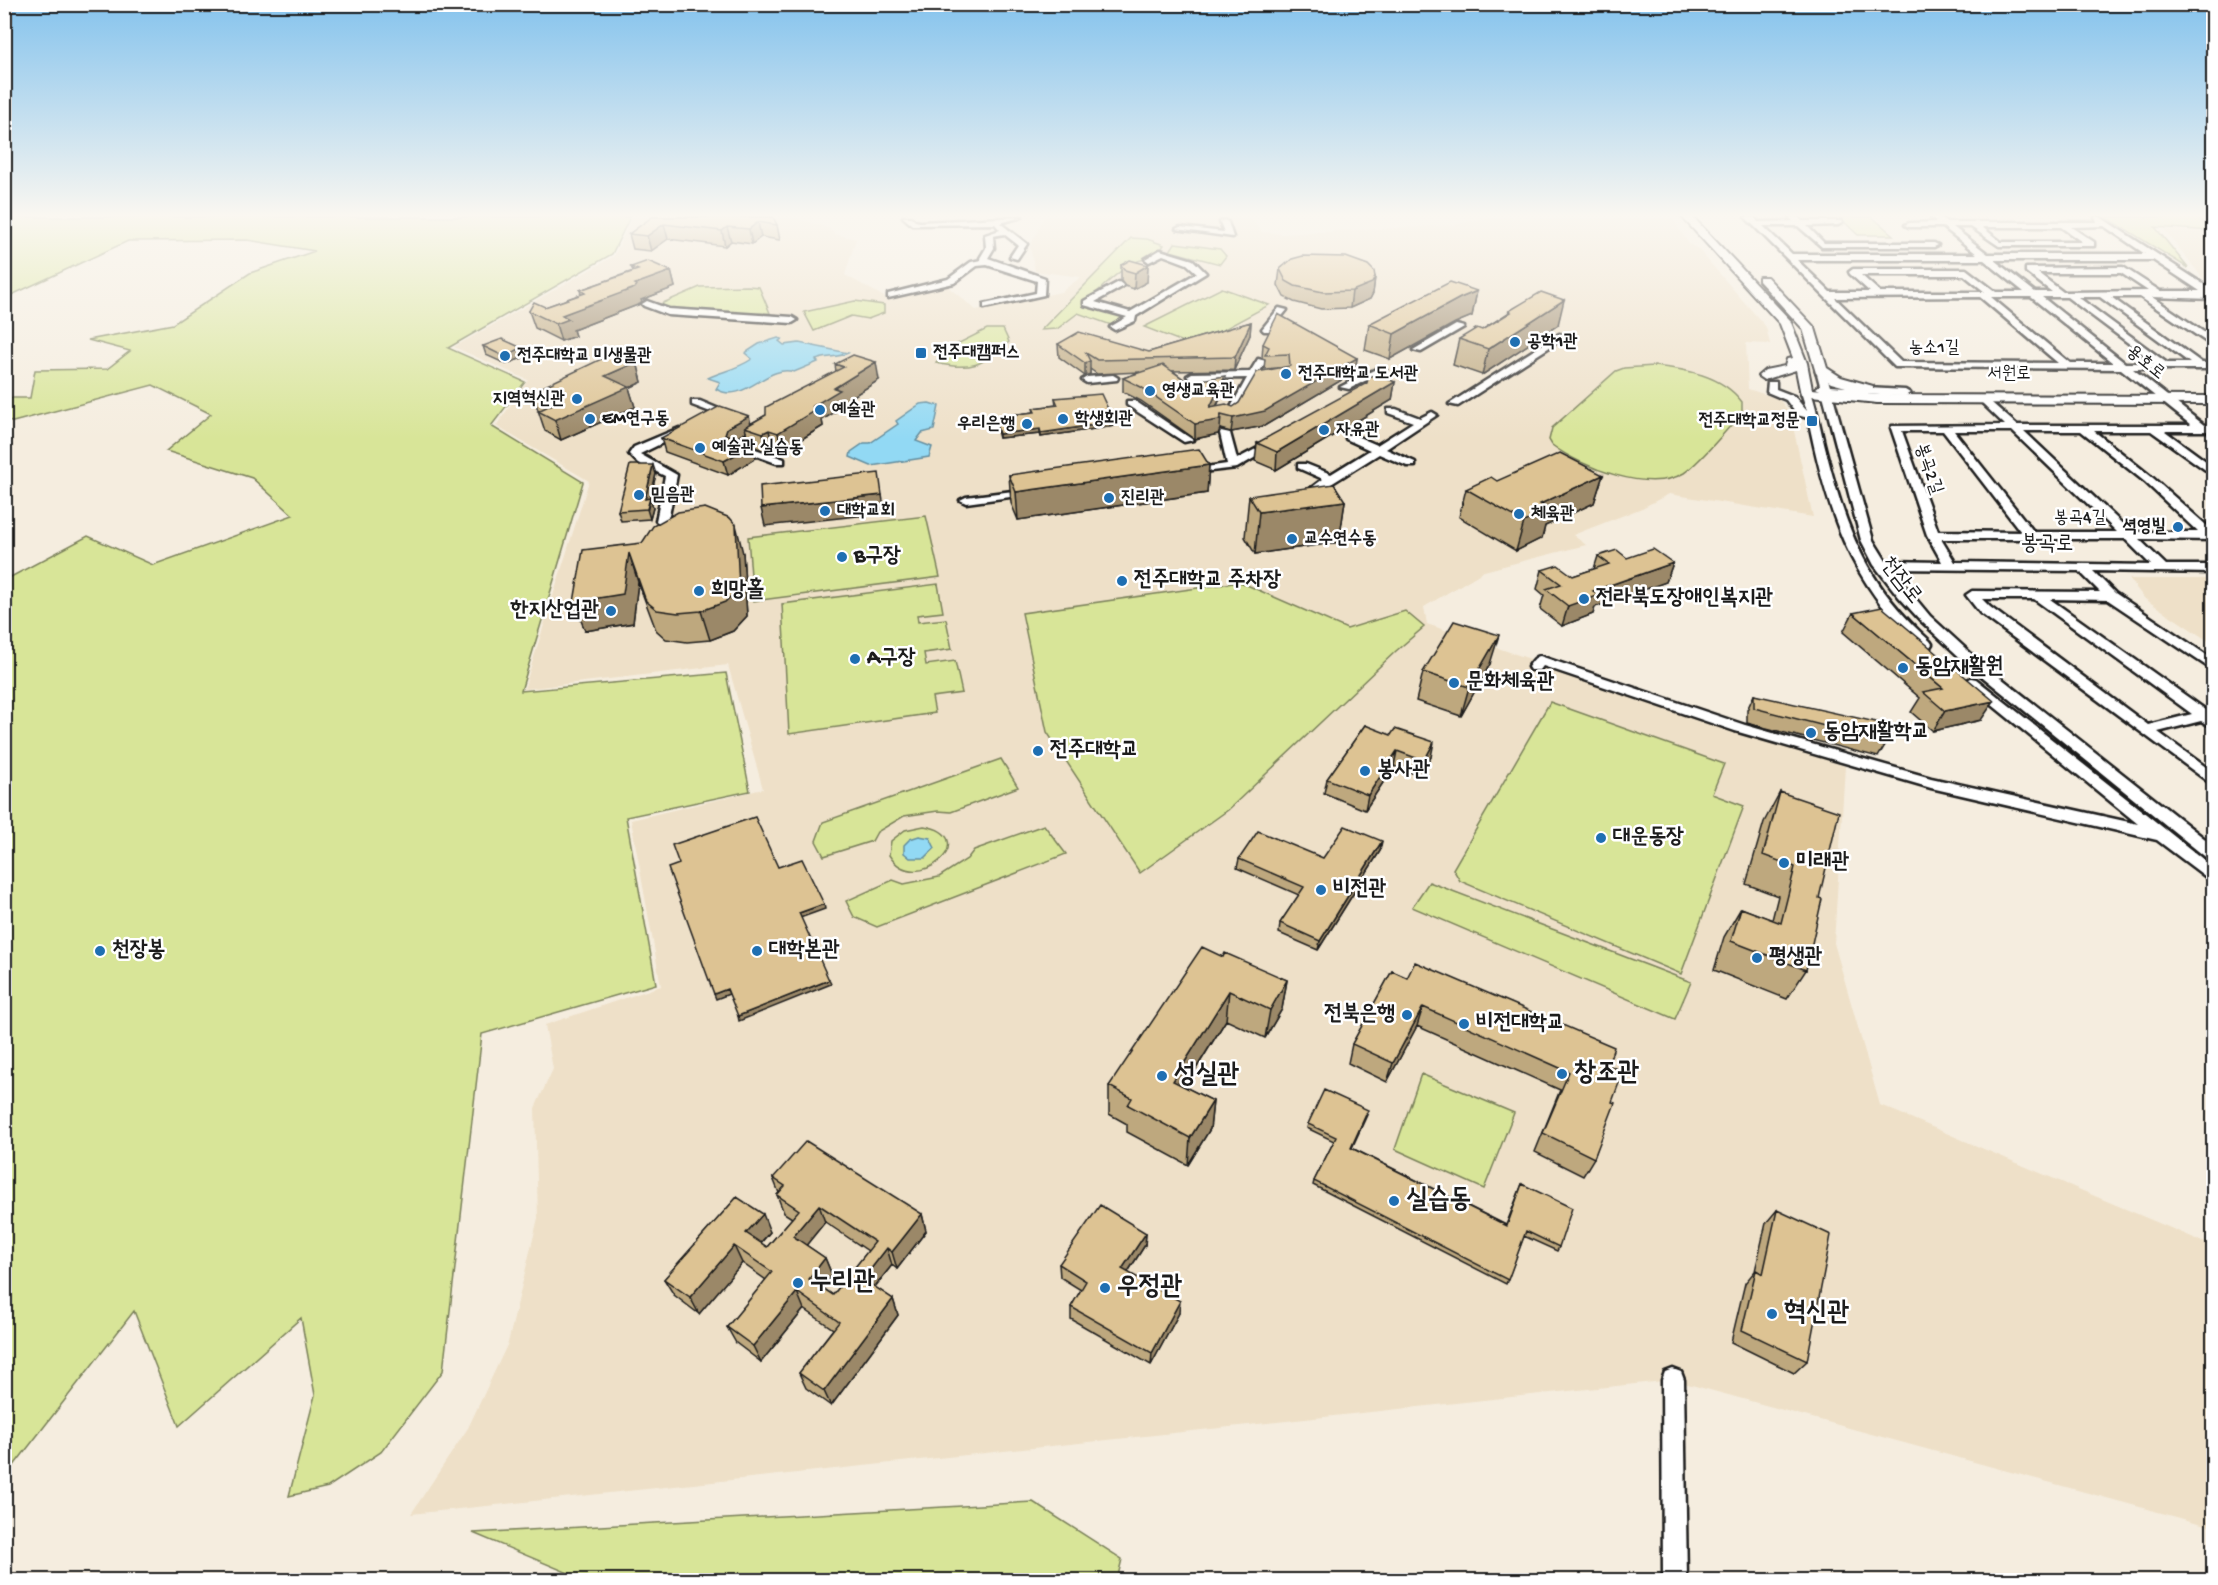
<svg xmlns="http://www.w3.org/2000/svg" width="2218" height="1585" viewBox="0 0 2218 1585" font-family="'Gochi Hand','Poor Story',sans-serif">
  <rect width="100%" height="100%" fill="#f5eddf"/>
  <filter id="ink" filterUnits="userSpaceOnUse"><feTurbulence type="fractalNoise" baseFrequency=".0167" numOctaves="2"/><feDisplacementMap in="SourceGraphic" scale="12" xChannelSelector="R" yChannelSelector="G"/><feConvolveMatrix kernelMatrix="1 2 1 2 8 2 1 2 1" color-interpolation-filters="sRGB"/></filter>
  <g filter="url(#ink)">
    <path fill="#eee0c8" d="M632,217h162l34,11 7,6 21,5 -11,36 43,24 59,-13 29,24 85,-18 20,-15 -46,-6 -5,-24 14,-30h206l12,15 20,2 172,-9 30,-7 189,1 16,25 9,5 68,78 4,17 -24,-1 2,46 31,10 11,14 23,104 -144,-23 -27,14 -69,27 13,10 -102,26 -60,36 3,17 418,142 -11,177 46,162 333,141v281l-540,-147 -1262,134 57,-86 40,-85 30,-125 -3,-110 18,-39 -8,-44 116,-39 -30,-166 132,-31 -35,-124 -204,24 65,-208 -93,-55 32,-46 -74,-33 160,-91z
      M2164,229l49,4v49l-8,-1z
      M2129,579h84v65l-68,-45z"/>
    <path fill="#d8e598" stroke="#7a805a" stroke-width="1.5" d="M5,217h625l-18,37 -164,94 77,34 -34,44 92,56 -62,209 205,-18 24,118 -124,26 30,167 -174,50 -39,337 -62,81 -53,35 -39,9 26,-101 -14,-77 -122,108 -45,-115 -129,166v-897l83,-44 65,29 140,-50 -41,-37 -86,-27 45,-37 -58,-29 -140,37 -8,-1v-23h25l5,-28 72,-1 23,-18 -42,-11 85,-16 77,-51 65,-22 -68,-11 -119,1 -123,57z
      M1839,217h33l21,18h-35z
      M2106,217h91l16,14 -58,-4 33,41z
      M1131,238l16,1 17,6c-7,11 -15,13 -26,16 -16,5 -41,31 -52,42l43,16 -15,7 -36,-13 -21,16 -16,1z
      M1175,243l45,6 6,7 -6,8 -50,-13z
      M748,286l11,1 11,26c-37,2 -80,6 -114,-7l44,-19z
      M1222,288l47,17 -76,41 -49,-19z
      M855,301l29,4v8l-16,6 -17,-3 -37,15 -10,-19z
      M987,329h16l6,13c-26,24 -39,29 -73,21l19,-18z
      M1654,366c31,3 68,9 88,36v11c-15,16 -41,49 -58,60 -35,21 -103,-6 -132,-28l-3,-5 3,-12 64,-57 8,-3z
      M926,516l14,61 -187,24 -5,-64z
      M1240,582l107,47 58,-18 19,16 -28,24 -168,159 -88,63 -93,-141 -25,-119z
      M938,584l5,28 -26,3 1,7 28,-3 6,30 -28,4 2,12 29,-4 7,32 -30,4 3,16 -146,21 -7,-130z
      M1550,702l174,62 -12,30 32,12 -63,168 -221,-93 -7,-12z
      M1001,759l17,28 -67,25 -13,-1 -34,5 -27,16 -5,9 -48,15 -8,-15 7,-19z
      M1044,825l22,29 -189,73 -23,-10 -8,-16 47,-21 11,4 35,-7 28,-18 7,-9z
      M924,826c61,10 -8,73 -35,29l2,-14 14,-11z
      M1429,882l262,100 -16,37 -263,-112z
      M1421,1074l93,39 -30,76 -89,-40z
      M1033,1502l89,57 -5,21h-532l-112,-47z"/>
    <path fill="#92d9f4" stroke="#638d9e" stroke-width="1.5" d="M778,338l4,1 -3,2 5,4 15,-2 49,10c-11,5 -22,3 -32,7l2,2 -24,10c-27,-9 -50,34 -78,17l4,-7 -12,-4c15,-7 29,-9 44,-19l-7,-6 14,-9z
      M929,403l10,3 -5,24 -12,3 -6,8 16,6 -3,10 -58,9 -21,-9 1,-5 13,-9h6l28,-19 -2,-3 24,-17z
      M919,836l11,2 5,10 -10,10h-15l-6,-5v-8l6,-6z"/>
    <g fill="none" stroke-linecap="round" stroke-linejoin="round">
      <defs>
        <path id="minor" d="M903,217h8l4,4 5,1 102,-5 -22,6 27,21 -10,15 -7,-2 8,-12 -14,-11 -11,2 1,12 -6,10 57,20 -1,17 -60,13v-4l52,-11 1,-12 -50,-16 -10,1 -23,17 -66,15v-4l60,-15 23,-17 10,-2 -1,-2 6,-10 -1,-13 15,-5 -5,-6 -83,1z
          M1745,217h9l4,5 35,-1 -4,-4h9l4,4h39l1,2 -4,2 -31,1 17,17h110l4,2 -4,2h-112l-24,-21h-35l29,28h185l-34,-27h-34l-4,-2 4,-2 28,-1 -6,-5h9l7,5h150l-2,-5h5l114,74 -1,8 -61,-2 62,42v8l-74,-50h-29l91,66h12v6h-81l71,56h10v6h-49l49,36v9l-63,-45h-57l59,47 61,54v8l-75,-1 27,26h48v8l-121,-2 22,22 99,67v11l-106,-71 -58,-1 156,111h8v18l-13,-7 -43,11 56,41v13l-234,-173 -14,-18 6,-4 128,1 -21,-21 -188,-2 39,47 47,43 237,187v15l-6,-2 -240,-194 -47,-44 -22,-24 -25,-32 -13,-25 -39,-149 -6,-3 4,-3 -4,-15 8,-2 6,18 75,4 5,3 -5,3 -73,-3 41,147 13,21 56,1 -15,-27 -36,-107 1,-2 113,-1 -24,-23v-4l4,-1 32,28h174l-70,-56 -226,-2zM2104,226l41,28h-157l-35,-27h18l28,19h95v-4l-23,-15zM1982,227h79l21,15h-81zM1797,260h187l40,32h-28l-30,-23h-113l-4,3 1,2 20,18h-40zM1994,260h159l47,31h-40l-37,-24 -97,1v4l26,20h-17zM2038,273h83l27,18 -85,1zM1861,275h103l21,17h-105zM1980,297l78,66 -157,-1 -66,-64zM1991,297h40l82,66h-43zM2042,297h25l88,66h-30zM2078,297h22l90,66h-23zM1902,431h41l78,101 -83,-1zM1954,431h58l105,101h-83zM2024,431h57l64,51 53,50h-67zM1941,539h184l26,26 -196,-3zM1982,599h52l158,115 -44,11 -158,-118z
          M1224,220l4,2 5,15 -57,-8 4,-2 44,5 -4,-10z
          M1160,250l33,10 13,13 -70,43 -1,5 -20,9 -5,-3 17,-10 -43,-12v-4l35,-19 4,3 -1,2 -27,15 35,10 67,-39 -10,-9 -24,-9 -14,7 -4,-3z
          M647,301l22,8 123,8 5,3 -5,3 -124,-8 -24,-9 -2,-2z
          M1279,308l8,2 -17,21h-6l-2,-2z
          M1456,325l8,2 -43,25 -8,-2z
          M1559,334l8,2 -109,70 -9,-2z
          M1258,359l8,2 -7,12 2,2 -4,3 -21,38 -5,3 -5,-3 21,-38 -55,1 -5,-3 5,-3 58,-1z
          M1378,368l8,2 -37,19 -9,-2z
          M1113,375l5,3 -1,2 -30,3 -5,-3 5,-3z
          M1768,382h8v7l18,7 13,15 -6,-19 5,-3 5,3c7,20 10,42 16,63 20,78 41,131 103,186l2,3 -2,3h-10c-71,-66 -93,-136 -112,-229l-11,-3 -11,-15 -19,-8z
          M692,401h8l38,16 -9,2 -37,-14z
          M1127,401h8l58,39 -9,2 -57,-37z
          M1388,409h8l24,9 12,-6 5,3 -51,34 29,13v4h-8l-28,-12 -56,35 4,9 -6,3 -4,-1 -6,-12 12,-9 -25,-11v-4h8l25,10 39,-24 -24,-11v-4h8l23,10 36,-23 -25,-9z
          M760,427l9,2 -25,16 40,14v4h-8l-46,-17z
          M679,428l4,1v4l-43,21 37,21 -9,46 -6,4 -6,-4 9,-45 -27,-13 -9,-9 5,-7z
          M1221,431l9,2 7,26 32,-17 9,2 -41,24 -52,6v-4l42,-6 -7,-31z
          M1028,489l4,1v4l-66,9 -6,-3 6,-3z
          M1540,656l205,69 186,53 207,46 -174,-142 7,-4 5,1 238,189v15l-57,-43 -226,-52 -196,-57 -192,-65 -3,4h-10l-2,-3c4,-5 6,-10 12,-11z
          M1673,1369l8,3 3,8 3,200h-24l-1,-200 3,-8z"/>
        <path id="major" d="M1682,217h11l97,103 17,43 5,26 65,6 337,1v8l-337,-1 -76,-8 -5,-25 -32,10 -6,-4 7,-6 20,-4 2,-7 6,-1 -13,-34z
          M1759,277h8l48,51 12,40 14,9 32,9v6l-5,1 -37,-10 -15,-10 -13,-44 -44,-48z"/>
      </defs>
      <use href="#minor" stroke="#1c1c1c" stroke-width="5"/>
      <use href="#major" stroke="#1c1c1c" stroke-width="4"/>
      <use href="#minor" fill="#fff" fill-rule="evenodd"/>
      <use href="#major" fill="#fff" fill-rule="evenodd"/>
    </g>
    <path fill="#bea87e" stroke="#1c1c1c" stroke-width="1.5" fill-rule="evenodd" d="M652,217h121l4,8 3,15 -19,-3 -9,7 -21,-3 -6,5 -57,-7 -17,12 -18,-2 -4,-15z
      M1121,265h27l-1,17 -13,7 -9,-3 -4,-5z
      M631,267l40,4 4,16 -34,13 1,2 -2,2 -67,26 2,6 -14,5 -26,-13 -6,-17 16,-4 36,-13 -1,-4 53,-19z
      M1280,269l95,8 -2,16 -3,6 -20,9 -29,1 -27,-7 -10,-5 -6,-12z
      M1477,291l-5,25 -17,7 -65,36 -25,-9 4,-26z
      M1509,311l49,14 -76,50 -29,-10 6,-26 23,-9 26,-17z
      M1251,322l-1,13 -16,35 -61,1 15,11 36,8 -7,16 16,1 6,-4 39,-35 -14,1 1,-10 -3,-1 1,-14 94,14 -2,14 -91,54 -33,6 -11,-3 -2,5 -23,5 -54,-38 -18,-9v-14l17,-6 -43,2 -7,-5v5l-5,2 -26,-19 -1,-13 91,8z
      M483,346l42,11 -19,7 -20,-9z
      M637,362l5,20 -13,6 6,19 -74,33 -16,-9 -13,-39z
      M835,364l44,16 -37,23 1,4 -21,13 1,6 -41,25 -9,-3 -6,4 -14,-6 3,12 -28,17 -63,-23 -4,-14 88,-22 1,8 16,-9 70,-43zM746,432l3,11 -13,-5z
      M1395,382l-3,18 -116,70 -21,-9 2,-18z
      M1055,398l59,24v4l-73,11 -1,-3 -41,4 -5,-17v-4l40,-5 -1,-4 23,-3z
      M1209,465l-2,28 -189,27 -7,-17 -2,-28z
      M656,474l-6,24 3,10 -3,11 -29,2 -3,-10z
      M1603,475l-9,28 -49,23 -3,12 -26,13 -57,-34 7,-28 31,-8z
      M1249,496l96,5 -6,41 -84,12 -10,-17z
      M642,543l101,10 4,63 -14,15 -23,9 -23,2 -21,-3 -10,-9 -18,-48 -5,41 -48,8z
      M1598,556l29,2 46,5 -7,19 -71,25 -2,7 -31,12 -22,-17 4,-14 -7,-6 5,-19 31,6 21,-7z
      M1853,613l128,107 -48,11 -22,-19 9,-14 -77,-66z
      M1490,664l-29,52 -45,-15 7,-29z
      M1754,695l133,47 -9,15 -131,-34v-13z
      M1365,725l66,32 -11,19 -26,-10 -29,44 -41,-17 3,-14z
      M1780,792l39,106 -13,72 -19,29 -73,-29 10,-33 17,-29 31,12 6,-24 -32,-12 18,-62z
      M1380,851l-62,99 -39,-17 1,-10 19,-28 -62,-27 2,-9 84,-1z
      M1223,957l64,23 -5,29 -17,29 -39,-18 -41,67 28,14 -3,28 -22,36 -61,-33v-8l-18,-10v-28z
      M1392,971l216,94 4,37 -18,56 -11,18 -48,-24 25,-62 -143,-64 -30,56 -39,-19 4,-19z
      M1367,1115l-15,33 154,77 16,-41 37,63 -2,4 -33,-15 -18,48 -193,-99 1,-4 20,-40 -27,-13 1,-4z
      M773,1178l149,36 4,17 -29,38 -5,-4 -17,22 18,12 5,16 -67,91 -25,-18 -7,-15 34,-44 -29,-20 -43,53 -25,-19 -9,-16 39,-47 -24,-17 -43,51 -25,-19 -10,-16 73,-82 33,35 -9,11 6,4 25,-29 -8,-5 -7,-18 2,-2zM825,1222l43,29 -35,44 -11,-8 10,-12 -7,-17 -19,-13z
      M1777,1210l30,151 -13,12 -63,-31 14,-59 10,-12 11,-48z
      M1146,1233l-1,12 -17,27 51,41 -28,52 -80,-46v-12l10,-17 -21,-13 -1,-13z"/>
    <path fill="#9b8867" stroke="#1c1c1c" stroke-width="1.5" d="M758,222l3,15 -9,7 -3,-15z
      M664,224l4,15 -17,12 -4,-15z
      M727,227l4,14 -6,5 -3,-15z
      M1148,265l-1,17 -13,7 1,-16z
      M671,271l4,16 -34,13 1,2 -2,2 -67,26 2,6 -14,5 -5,-17 6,-9 73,-31z
      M1375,277l-2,16 -3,6 -20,9 2,-17z
      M1477,291l-5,25 -17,7 -65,36 4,-25 66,-36z
      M1564,300l-6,25 -76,50 6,-26z
      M1251,322l-1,13 -16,35 1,-13z
      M522,348l3,9 -19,7 -3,-8z
      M1357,358l-2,14 -91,54 -33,6 2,-14z
      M1090,361v13l-5,2v-13z
      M637,362l5,20 -13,6 6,19 -74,33 -6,-20 50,-44z
      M876,362l3,18 -37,23 1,4 -21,13 1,6 -41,25 -4,-18 35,-27 21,-18z
      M1225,376l-1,14 -15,31 1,-14z
      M1395,382l-3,18 -116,70 1,-18z
      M1221,415l-1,14 -2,5 -23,5v-15z
      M749,416l3,13 -7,-2 1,5 -16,10 -5,-8 2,-6z
      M1114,422v4l-73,11v-4z
      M1040,429v5l-41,4v-4z
      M769,430l4,18 -6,4 -4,-19z
      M753,445l3,13 -28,17 -4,-14z
      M653,465l3,9 -8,34 -3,-9z
      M1209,465l-2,28 -189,27 -2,-28z
      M1603,475l-9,28 -49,23 -3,12 -26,13 8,-29 16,-18z
      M882,495l3,18 -120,13 -4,-18z
      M650,498l3,10 -3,11 -3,-10z
      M1345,501l-6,41 -84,12 4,-42z
      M736,525l7,28 4,63 -14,15 -23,9 -9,-29z
      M629,553l9,29 -5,41 -48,8 -11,-29z
      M1673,563l-7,19 -71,25 -2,7 -31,12 6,-20 25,-15z
      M1499,635l-9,29 -29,52 8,-29z
      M1994,701l-13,19 -48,11 12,-20z
      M1434,742l-3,15 -11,19 4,-15z
      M1397,751l-3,15 -29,44 3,-15z
      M1382,841l-2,10 -62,99 2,-9z
      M824,904l1,5 -25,9 -1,-5z
      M829,980l2,4 -92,37 -1,-5z
      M1287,980l-5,29 -17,29 5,-28z
      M727,989l2,5 -13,5 -2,-5z
      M1229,991l-3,29 -55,89 2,-28z
      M1423,1007l-6,19 -30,56 6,-19z
      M1213,1101l-3,28 -22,36 2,-27z
      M819,1205l6,17 -25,31 -7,-17z
      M763,1214l7,18 -16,18 -8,-17z
      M922,1214l4,17 -29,38 -5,-17z
      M1146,1233l-1,12 -23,36v-12z
      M734,1246l8,17 -43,51 -9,-17z
      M887,1248l5,17 -24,30 -5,-16z
      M825,1258l7,17 -16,20 -7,-16z
      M797,1292l7,17 -43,53 -8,-16z
      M893,1299l5,16 -67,91 -7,-15z
      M1180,1301l-1,12 -28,52 1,-12z"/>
    <path fill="#ddc393" stroke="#1c1c1c" stroke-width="1.5" fill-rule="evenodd" d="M652,217h121l4,8 -19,-3 -9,7 -22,-2 -5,4 -58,-7 -17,12 -18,-2z
      M1303,256l43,1 22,8 6,6 1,6 -3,6 -20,8 -29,1 -28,-6 -9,-5 -6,-12 12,-10z
      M1130,260l18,5 -13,8 -10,-3 -4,-5z
      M648,261l23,10 -36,13 2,1 -2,3 -73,27 7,4 -13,5 -27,-13 5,-9 11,5 40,-14 -5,-3 58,-20 -7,-3z
      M1450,282l27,9 -17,7 -66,36 -25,-10z
      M1541,292l23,8 -76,49 -29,-10 18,-11 5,2 29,-18 -2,-1z
      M1278,314l79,44 -92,53 -32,7 -12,-3 -2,5 -24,4 -54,-37 -18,-9 40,-13 25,17 37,-6 -15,31 16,-3 7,3 6,-4 18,-31 33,-6 -1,-12 -24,1 4,-8 -6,-3z
      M1251,322l-16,35 -138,3 -11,-7 4,8 -5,2 -27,-19 21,-12 70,20z
      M502,339l20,9 -19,8 -20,-10z
      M616,352l21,10 -32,14 24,11 -74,33 -17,-9 17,-8 -23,-11z
      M853,355l23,7 -42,26 6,2 -27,16 6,2 -41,25 -9,-3 -6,3 -18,-6 21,-12v-8l78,-40 -9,-3z
      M1375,374l20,8 -118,70 -20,-9 110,-60 1,-4z
      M1101,394l13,28 -73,11 -1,-4 -41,5 -5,-17 41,-5 -2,-4 25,-3 -3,-7z
      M720,406l29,10 -22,12 -2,6 28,11 -29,16 -63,-23z
      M1199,449l10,16 -193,27 -7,-17z
      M1560,453l43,22 -63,29 10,6 -26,12 -58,-33 25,-12 6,4z
      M630,465h23l-8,34 5,-1 -3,11 -29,2z
      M879,473l3,22 -121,13 -1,-22z
      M1334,484l11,17 -86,11 -10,-16z
      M705,508l25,10 6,7 3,63 -14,14 -24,9 -23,2 -21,-3 -11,-9 -17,-48 -6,41 -49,8 9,-52 59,-7 11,-17 25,-14z
      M1653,549l20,14 -80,28 6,4 -31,11 -22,-17 15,-5 -19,-14 16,-5 15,11 36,-12 -11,-8 19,-6 10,8z
      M1882,607l112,94 -49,10 -22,-19 20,-4 -90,-75z
      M1454,621l45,14 -30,52 -46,-15z
      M1754,695l131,29 2,18 -133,-34z
      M1365,725l26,10 4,-6 39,13 -10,19 -27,-10 -29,44 -41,-16z
      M1780,792l59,20 -20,86 3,1 -16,71 -75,-29 10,-33 40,15 14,-56 -32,-12z
      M755,817l23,50 24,-8 22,45 -25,9 30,67 -91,36 -11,-27 -13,5 -46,-126 11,-4 -7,-19z
      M1345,826l37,15 -62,100 -40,-18 24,-36 -65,-28 19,-28 65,27z
      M1202,947l21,10 2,-4 62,27 -17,30 -41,-19 -56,90 40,20 -23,37 -62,-33 4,-7 -23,-12z
      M1415,962l199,85 -6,18 15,7 -11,30 3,1 -21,55 -51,-25 26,-61 -146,-65 -30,56 -41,-19 40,-73 15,7z
      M1324,1090l44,20 -17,38 156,78 15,-42 50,24 -13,39 -33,-16 -18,49 -194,-99 22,-44 -28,-13z
      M806,1141l116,73 -30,38 -5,-4 -24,31 30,20 -69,92 -25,-18 40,-51 -42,-30 -44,54 -26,-19 45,-55 -38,-26 -44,51 -26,-18 73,-82 26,17 -17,19 21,14 32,-37 -22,-15 8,-9 -12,-8zM819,1205l56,37 -42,53 -24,-16 16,-21 -32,-22z
      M1100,1205l46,28 -24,36 58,32 -28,52 -81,-46 15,-26 -27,-17z
      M1777,1210l54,25 -24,126 -65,-31 14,-60 7,4z"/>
  </g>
  <linearGradient id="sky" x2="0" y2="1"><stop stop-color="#85c3ed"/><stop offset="0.49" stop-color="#faf7f1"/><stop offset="1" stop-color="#faf7f1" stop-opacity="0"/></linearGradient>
  <rect width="2218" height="439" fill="url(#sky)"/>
  <g fill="#1f6fb2" stroke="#fff" stroke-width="2">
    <circle cx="1515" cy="342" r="6"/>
    <rect x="915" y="347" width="12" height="12" rx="3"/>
    <circle cx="505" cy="356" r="6"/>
    <circle cx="1286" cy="374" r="6"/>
    <circle cx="1150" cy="391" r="6"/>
    <circle cx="577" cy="399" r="6"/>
    <circle cx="820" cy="410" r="6"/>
    <circle cx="590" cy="419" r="6"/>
    <circle cx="1063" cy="419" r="6"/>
    <rect x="1806" y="415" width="12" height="12" rx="3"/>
    <circle cx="1027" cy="424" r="6"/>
    <circle cx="1324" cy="430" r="6"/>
    <circle cx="700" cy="448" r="6"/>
    <circle cx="639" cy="495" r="6"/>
    <circle cx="1109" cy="498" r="6"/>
    <circle cx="825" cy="511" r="6"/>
    <circle cx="1519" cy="514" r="6"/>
    <circle cx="2178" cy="527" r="6"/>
    <circle cx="1292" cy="539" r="6"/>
    <circle cx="842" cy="557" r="6"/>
    <circle cx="1122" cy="581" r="6"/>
    <circle cx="699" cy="591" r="6"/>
    <circle cx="1584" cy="599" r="6"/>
    <circle cx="611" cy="611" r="6"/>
    <circle cx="855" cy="659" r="6"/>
    <circle cx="1903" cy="668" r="6"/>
    <circle cx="1454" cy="683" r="6"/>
    <circle cx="1811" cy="733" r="6"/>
    <circle cx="1038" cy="751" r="6"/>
    <circle cx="1365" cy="771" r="6"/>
    <circle cx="1601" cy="838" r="6"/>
    <circle cx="1784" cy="863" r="6"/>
    <circle cx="1321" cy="890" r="6"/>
    <circle cx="100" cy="951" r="6"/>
    <circle cx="757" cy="951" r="6"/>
    <circle cx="1757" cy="958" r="6"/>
    <circle cx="1407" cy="1015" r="6"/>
    <circle cx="1464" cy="1024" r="6"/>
    <circle cx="1562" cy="1074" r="6"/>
    <circle cx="1162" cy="1076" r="6"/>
    <circle cx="1394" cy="1201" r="6"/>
    <circle cx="798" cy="1283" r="6"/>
    <circle cx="1105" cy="1288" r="6"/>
    <circle cx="1772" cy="1314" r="6"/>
  </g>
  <g text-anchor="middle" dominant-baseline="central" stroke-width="5" stroke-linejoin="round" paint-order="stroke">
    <g font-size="18" font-weight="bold" fill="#1c1c1c" stroke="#fff" text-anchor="start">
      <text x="1527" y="342">공학1관</text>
      <text x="933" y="353">전주대캠퍼스</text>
      <text x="517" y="356">전주대학교 미생물관</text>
      <text x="1298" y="374">전주대학교 도서관</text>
      <text x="1162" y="391">영생교육관</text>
      <text x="565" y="399" text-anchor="end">지역혁신관</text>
      <text x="832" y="410">예술관</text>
      <text x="602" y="419">EM연구동</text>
      <text x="1075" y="419">학생회관</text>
      <text x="1800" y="421" text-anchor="end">전주대학교정문</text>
      <text x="1015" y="424" text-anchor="end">우리은행</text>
      <text x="1336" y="430">자유관</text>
      <text x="712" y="448">예술관 실습동</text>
      <text x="651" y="495">믿음관</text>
      <text x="1121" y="498">진리관</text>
      <text x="837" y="511">대학교회</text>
      <text x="1531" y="514">체육관</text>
      <text x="2166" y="527" text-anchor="end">셕영빌</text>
      <text x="1304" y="539">교수연수동</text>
    </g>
    <g font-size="18" fill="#1c1c1c" stroke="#fff">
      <text x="1934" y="348">농소1길</text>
      <text transform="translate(2145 363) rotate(39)">용호로</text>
      <text x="2009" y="374">서원로</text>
      <text transform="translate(1928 469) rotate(71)">봉곡2길</text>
      <text x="2080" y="518">봉곡4길</text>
    </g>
    <g font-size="22" fill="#1c1c1c" stroke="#fff">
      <text transform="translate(2047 545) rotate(1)">봉곡로</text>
      <text transform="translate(1900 581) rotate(52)">천잠로</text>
    </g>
    <g font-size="22" font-weight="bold" fill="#1c1c1c" stroke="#fff" text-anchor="start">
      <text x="854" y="557">B구장</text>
      <text x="1134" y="581">전주대학교 주차장</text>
      <text x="711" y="591">희망홀</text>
      <text x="1596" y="599">전라북도장애인복지관</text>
      <text x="599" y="611" text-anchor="end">한지산업관</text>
      <text x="867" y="659">A구장</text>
      <text x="1915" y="668">동암재활원</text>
      <text x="1466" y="683">문화체육관</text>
      <text x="1823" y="733">동암재활학교</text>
      <text x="1050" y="751">전주대학교</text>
      <text x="1377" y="771">봉사관</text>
      <text x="1613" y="838">대운동장</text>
      <text x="1796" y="863">미래관</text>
      <text x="1333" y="890">비전관</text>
      <text x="112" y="951">천장봉</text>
      <text x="769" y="951">대학본관</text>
      <text x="1769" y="958">평생관</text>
      <text x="1395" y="1015" text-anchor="end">전북은행</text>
      <text x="1476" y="1024">비전대학교</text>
    </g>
    <g font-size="27" font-weight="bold" fill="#1c1c1c" stroke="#fff" text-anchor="start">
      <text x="1574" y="1074">창조관</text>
      <text x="1174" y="1076">성실관</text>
      <text x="1406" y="1201">실습동</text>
      <text x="810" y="1283">누리관</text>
      <text x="1117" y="1288">우정관</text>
      <text x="1784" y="1314">혁신관</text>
    </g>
  </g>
  <rect width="2218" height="1585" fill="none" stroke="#fff" stroke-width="24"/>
  <rect x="12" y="12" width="2194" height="1561" fill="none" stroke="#1c1c1c" stroke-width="2" filter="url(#ink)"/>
</svg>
